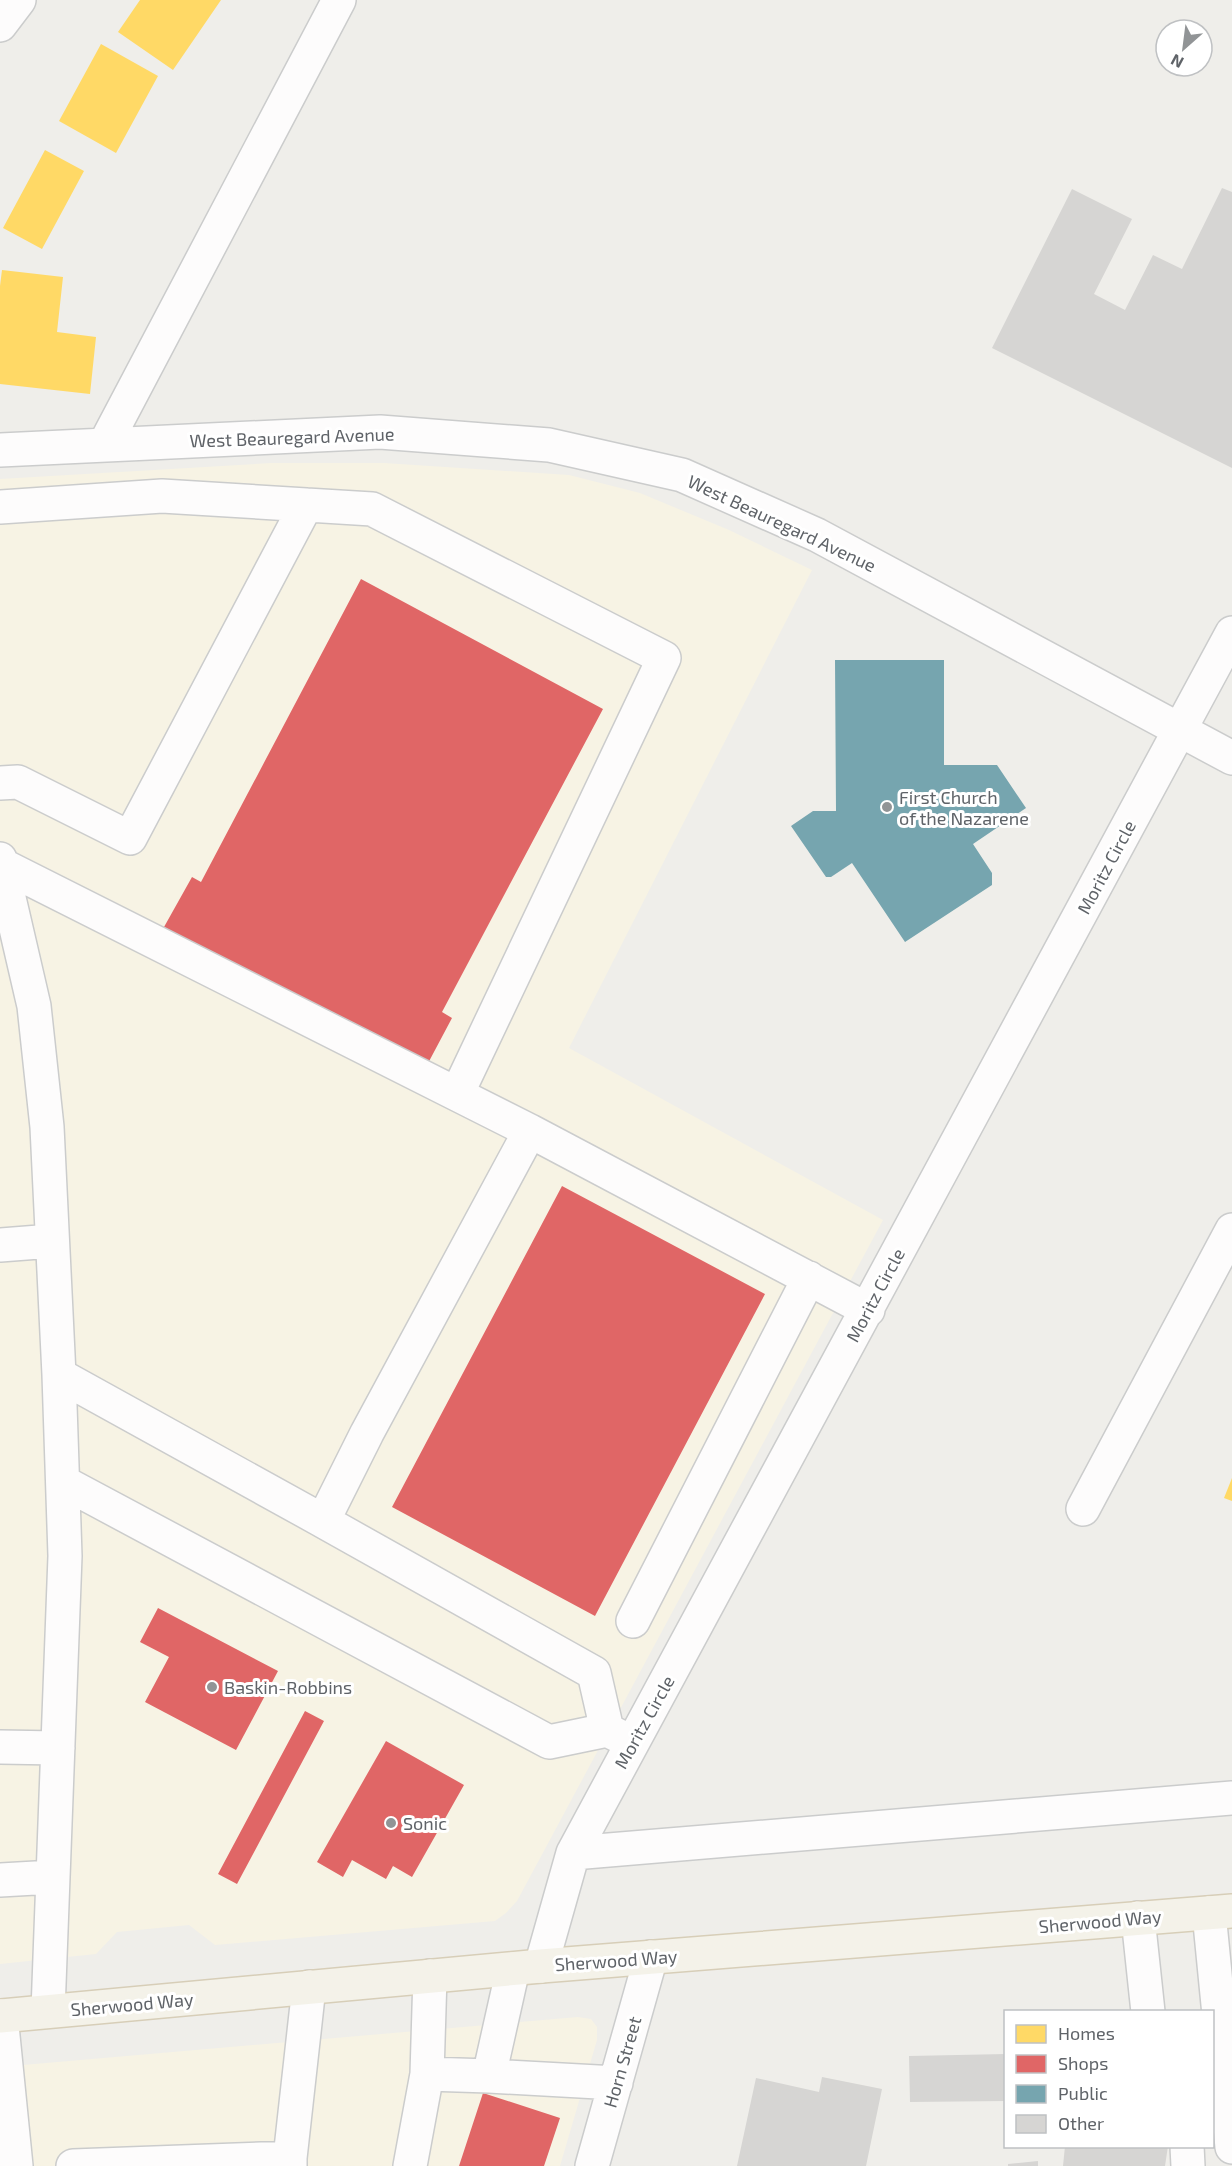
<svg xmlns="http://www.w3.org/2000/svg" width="1232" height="2166" viewBox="0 0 1232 2166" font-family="'Exo 2',sans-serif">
  <rect width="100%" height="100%" fill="#efeeea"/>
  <path fill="#f7f3e4" d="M271,463h113l185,12 71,18 89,37 83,40 -243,478 314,172 -366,681 -11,12 -11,8 -280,24 -26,-20 -72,7 -21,22 -96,10v-1485z
    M578,2017l13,2 6,8v13l-37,126h-560v-99z"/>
  <path fill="#ffd966" d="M140,0h81l-48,70 -55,-38z
    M101,44l57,32 -42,77 -57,-32z
    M45,150l39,21 -42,78 -39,-21z
    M2,270l61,7 -6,55 39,5 -6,57 -90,-10v-98z
    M1232,1478v23l-8,-3z"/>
  <path fill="#e06666" d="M361,579l242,130 -161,303 10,6 -26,49 -262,-140 28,-50 9,5z
    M562,1186l203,108 -170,322 -203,-109z
    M158,1608l120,63 -42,79 -91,-48 24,-45 -29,-15z
    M305,1711l19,10 -87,163 -19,-10z
    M386,1741l78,44 -52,92 -19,-11 -7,13 -34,-19 -9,17 -26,-15z
    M483,2093l77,25 -16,48h-85z"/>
  <path fill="#76a5af" d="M835,660h109v105h53l29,43 -53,36 19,29v12l-87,57 -53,-79 -21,14h-5l-35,-51 22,-15h23z"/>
  <path fill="#d6d5d3" d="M1222,188l10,4v276l-240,-120 80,-159 60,30 -38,75 31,16 28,-55 29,14z
    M1006,2054v47l-96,1 -1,-46z
    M822,2077l60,12 -16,77h-129l19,-88 63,14z
    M1065,2146h103l-3,20h-102z
    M1038,2161v5h-30v-2z"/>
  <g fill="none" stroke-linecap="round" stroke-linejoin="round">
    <defs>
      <path id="minor" d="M0,25l19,-25
        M105,444l234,-444
        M0,450l380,-18 169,13 133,30 135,60 415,223
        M0,507l162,-11 210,13 292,149 -207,436
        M0,783l18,-1 112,56 176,-333
        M0,859l34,147 13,121 12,248 6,181 -17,455
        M0,864l530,267 -163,302 -44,88 -264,-146
        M530,1131l338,179
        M0,1245l52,-4
        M63,1482l486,260 58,-12
        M1083,1509l149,-279
        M323,1521l271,152 13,57 20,10
        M633,1621l176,-343
        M0,1747l58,1
        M573,1853l659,-55
        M0,1880l53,-3
        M1209,1913l23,234
        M1138,1918l10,94
        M541,1966l32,-113 659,-1220
        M430,1976l-3,98 62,2 24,-107
        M1,2016l15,150
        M489,2076l127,7
        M1187,2146l1,20
        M290,2158l19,-171
        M73,2166l217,-8v8
        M410,2166l17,-92
        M592,2166l59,-209"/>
      <path id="major" d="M0,2016l541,-50 691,-55"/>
    </defs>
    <use href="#minor" stroke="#cbcccc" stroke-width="36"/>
    <use href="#major" stroke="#d7ceb8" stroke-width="36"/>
    <use href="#minor" stroke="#fdfcfc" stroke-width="33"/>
    <use href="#major" stroke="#f4f2e9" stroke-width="33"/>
  </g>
  <g fill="#919496" stroke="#fff" stroke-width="2">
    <circle cx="887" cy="807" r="6"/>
    <circle cx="212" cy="1687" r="6"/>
    <circle cx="391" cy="1823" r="6"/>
  </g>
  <g text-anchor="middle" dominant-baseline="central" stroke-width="6" stroke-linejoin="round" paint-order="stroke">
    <g font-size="18" fill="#5f6368" stroke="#fff">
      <text transform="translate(292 437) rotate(-2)">West Beauregard Avenue</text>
      <text transform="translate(782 523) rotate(25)">West Beauregard Avenue</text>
      <text transform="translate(1106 867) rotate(-62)">Moritz Circle</text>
      <text transform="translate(875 1295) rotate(-62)">Moritz Circle</text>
      <text transform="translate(644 1722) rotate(-61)">Moritz Circle</text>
      <text transform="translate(1100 1921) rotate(-5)">Sherwood Way</text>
      <text transform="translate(616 1960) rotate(-4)">Sherwood Way</text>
      <text transform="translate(132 2004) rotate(-5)">Sherwood Way</text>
      <text transform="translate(622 2062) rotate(-74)">Horn Street</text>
    </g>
    <g font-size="18" fill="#5f6368" stroke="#fff" text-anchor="start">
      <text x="899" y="797">First Church<tspan x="899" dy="21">of the Nazarene</tspan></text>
      <text x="224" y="1687">Baskin-Robbins</text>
      <text x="403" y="1823">Sonic</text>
    </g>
  </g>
  <rect x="1004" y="2010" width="210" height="138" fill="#ffffff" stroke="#bfc1c3" stroke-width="1.5"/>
  <rect x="1016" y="2025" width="30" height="18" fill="#ffd966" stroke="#bfc1c3" stroke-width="1.5"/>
  <text x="1058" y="2040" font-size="18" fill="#5f6368">Homes</text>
  <rect x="1016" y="2055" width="30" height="18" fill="#e06666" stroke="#bfc1c3" stroke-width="1.5"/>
  <text x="1058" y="2070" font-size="18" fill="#5f6368">Shops</text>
  <rect x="1016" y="2085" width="30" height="18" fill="#76a5af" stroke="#bfc1c3" stroke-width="1.5"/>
  <text x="1058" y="2100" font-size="18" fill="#5f6368">Public</text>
  <rect x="1016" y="2115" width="30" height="18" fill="#d6d5d3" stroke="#bfc1c3" stroke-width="1.5"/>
  <text x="1058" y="2130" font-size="18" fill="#5f6368">Other</text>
  <g transform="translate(1184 48) rotate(208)"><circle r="28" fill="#ffffff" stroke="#bfc1c3" stroke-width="1.5"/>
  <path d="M0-4.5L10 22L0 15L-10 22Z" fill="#919496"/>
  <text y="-9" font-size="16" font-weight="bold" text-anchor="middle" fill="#5f6368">N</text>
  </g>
</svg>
